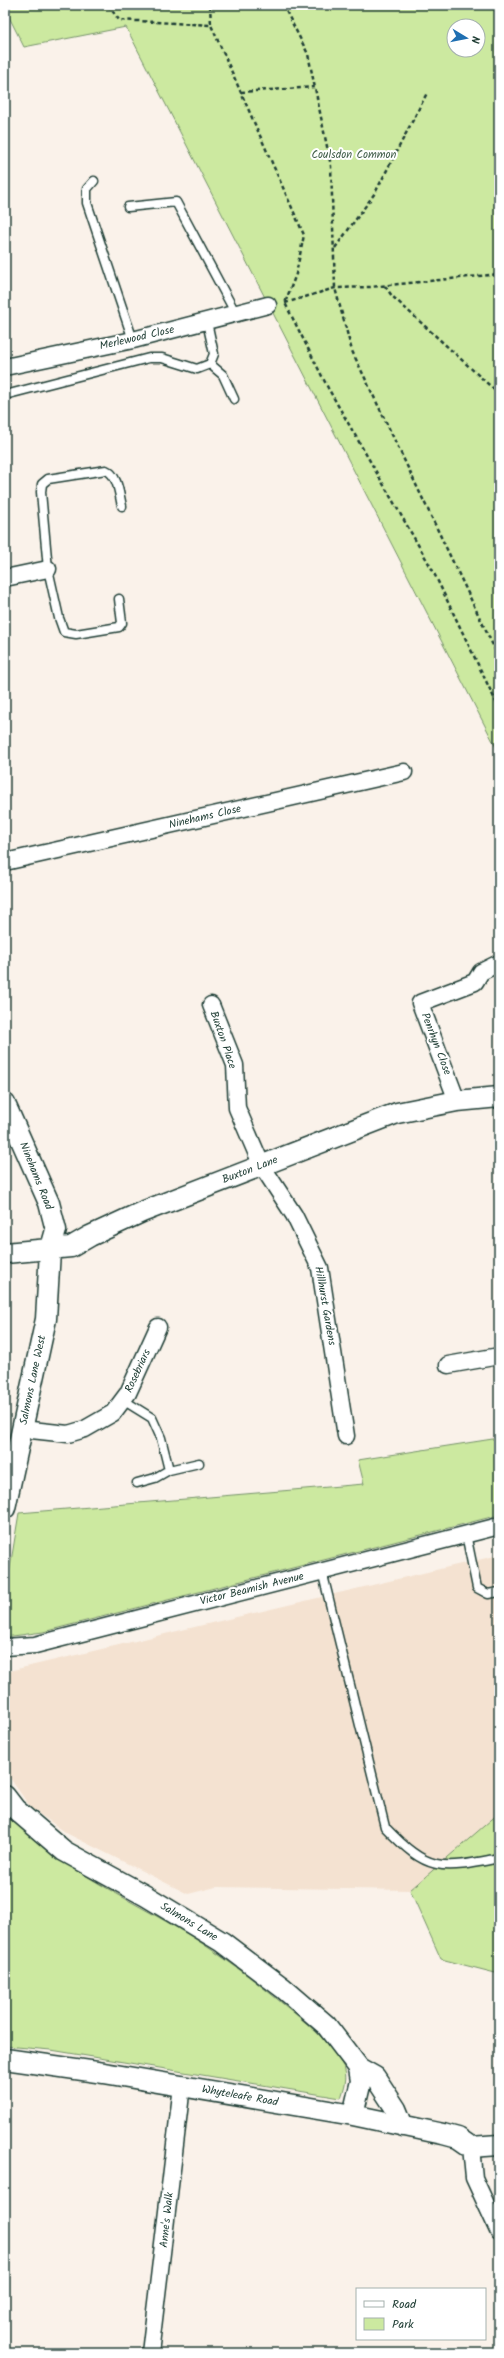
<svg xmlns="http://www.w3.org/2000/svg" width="504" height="2358" viewBox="0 0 504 2358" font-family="Kalam,sans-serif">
  <rect width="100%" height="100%" fill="#faf2ea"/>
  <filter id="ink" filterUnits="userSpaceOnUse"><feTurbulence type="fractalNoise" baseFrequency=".025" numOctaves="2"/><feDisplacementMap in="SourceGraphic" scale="8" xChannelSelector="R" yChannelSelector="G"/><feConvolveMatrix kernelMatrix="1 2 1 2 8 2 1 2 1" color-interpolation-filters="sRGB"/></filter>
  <g filter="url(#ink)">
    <path fill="#f4e2d1" d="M499,1555v333l-89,2 -194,-3 -28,7 -120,-60 -37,-26 -26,-37v-97l8,-4z"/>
    <path fill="#cce9a0" stroke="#76936a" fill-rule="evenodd" d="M5,5h494v748l-373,-726 -102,20 -19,-38zM454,26h24v24h-24z
      M499,1438v77l-456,117 -38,5v-39l14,-85 345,-29 -6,-24z
      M5,1810c48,56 122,87 184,125 32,20 64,44 93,68 23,19 47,37 61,63 6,10 1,22 -2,32l-290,-48 -46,-4z
      M499,1813v161l-58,-15 -31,-69z"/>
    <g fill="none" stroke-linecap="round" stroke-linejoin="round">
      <defs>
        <path id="service" d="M94,181l-7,8v14l46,137
          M128,207l48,-5 60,112
          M210,364l13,11 11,24
          M5,395l144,-37h13l35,11 13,-5 4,-10 -7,-32
          M119,599l3,24 -3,4 -43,7 -12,-2 -5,-14 -11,-49 -7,-77 1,-8 6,-5 58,-9c12,5 13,24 16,36
          M123,1400l29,18 9,20 8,32
          M137,1483l18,-5 14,-8 30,-7
          M466,1534l11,54 11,6 11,-2
          M322,1571l63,256c43,45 55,43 114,31"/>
        <path id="minor" d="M5,367l128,-27 135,-35
          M5,578l43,-9
          M5,862l399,-90
          M211,1005l24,60 2,43 25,58 32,49 26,53 26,168
          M457,1101l-37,-98 55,-21 6,-10 16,-8
          M448,1365l51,-9
          M22,1429l46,5 17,-5 28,-16 15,-20 30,-66
          M5,1647l30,-2 464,-119
          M471,2147l3,31 25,54
          M150,2353l32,-267"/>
        <path id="tertiary" d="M5,1104l44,99 7,27 -6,21 -4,68 -41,189
          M5,1253l66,-6 19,-11 52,-24 255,-99 60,-12 42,-4
          M5,1796l10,13 49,42 82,45 76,46 61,46 43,37 33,43 2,13 -8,34
          M5,2059l99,14 249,42 90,19 15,4 13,9 28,-2
          M359,2068l16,9 21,32 7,17"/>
      </defs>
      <use href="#service" stroke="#1f3d34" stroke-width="11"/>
      <use href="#minor" stroke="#1f3d34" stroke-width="19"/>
      <use href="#tertiary" stroke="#1f3d34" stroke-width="23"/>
      <path stroke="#1f3d34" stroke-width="2.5" stroke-dasharray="4 3" stroke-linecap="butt" d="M108,5l11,15 92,5
        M210,5l1,20 93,210 -8,39 -11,29 43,85 104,181 67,139
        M283,5l25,49 23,112 4,122 17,63 147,307
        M241,92l74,-5
        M335,248l40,-55 52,-100
        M385,286l7,10 107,98
        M285,303l50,-15 35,-1 129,-13"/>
      <use href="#service" stroke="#fff" stroke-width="8"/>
      <use href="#minor" stroke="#fff" stroke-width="16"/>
      <use href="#tertiary" stroke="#fff" stroke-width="20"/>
    </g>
  </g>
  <g text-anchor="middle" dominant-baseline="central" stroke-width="4" stroke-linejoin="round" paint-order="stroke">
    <g font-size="11" fill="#425f4a" stroke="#fff">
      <text x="354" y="155">Coulsdon Common</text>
    </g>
    <g font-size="11" fill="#1f3d34" stroke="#fff">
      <text transform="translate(137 338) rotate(-13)">Merlewood Close</text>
      <text transform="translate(205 817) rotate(-13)">Ninehams Close</text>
      <text transform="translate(223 1040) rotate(71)">Buxton Place</text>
      <text transform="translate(436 1044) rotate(69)">Penrhyn Close</text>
      <text transform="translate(250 1170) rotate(-21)">Buxton Lane</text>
      <text transform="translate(36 1176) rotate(68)">Ninehams Road</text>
      <text transform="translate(325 1306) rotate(80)">Hillhurst Gardens</text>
      <text transform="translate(138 1371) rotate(-65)">Rosebriars</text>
      <text transform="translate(33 1380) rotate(-78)">Salmons Lane West</text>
      <text transform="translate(252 1589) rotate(-14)">Victor Beamish Avenue</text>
      <text transform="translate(189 1922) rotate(31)">Salmons Lane</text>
      <text transform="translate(240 2096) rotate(10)">Whyteleafe Road</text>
      <text transform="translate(167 2220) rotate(-84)">Anne's Walk</text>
    </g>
  </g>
  <rect width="504" height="2358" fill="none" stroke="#fff" stroke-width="20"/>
  <rect x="10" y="10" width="484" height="2338" fill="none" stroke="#1f3d34" stroke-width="1.5" filter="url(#ink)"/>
  <rect x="356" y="2288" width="130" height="52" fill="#ffffff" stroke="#a5b1ae"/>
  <rect x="364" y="2301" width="20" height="6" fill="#ffffff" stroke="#a5b1ae"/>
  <text x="392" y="2308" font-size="12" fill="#1f3d34">Road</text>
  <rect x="364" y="2318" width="20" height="12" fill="#cce9a0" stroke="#a5b1ae"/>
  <text x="392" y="2328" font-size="12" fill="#1f3d34">Park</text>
  <g transform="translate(466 38) rotate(100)"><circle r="19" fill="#ffffff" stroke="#a5b1ae"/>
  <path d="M0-3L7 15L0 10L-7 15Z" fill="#1f6fb2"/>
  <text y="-6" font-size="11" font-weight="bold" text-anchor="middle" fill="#1f3d34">N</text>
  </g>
</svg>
